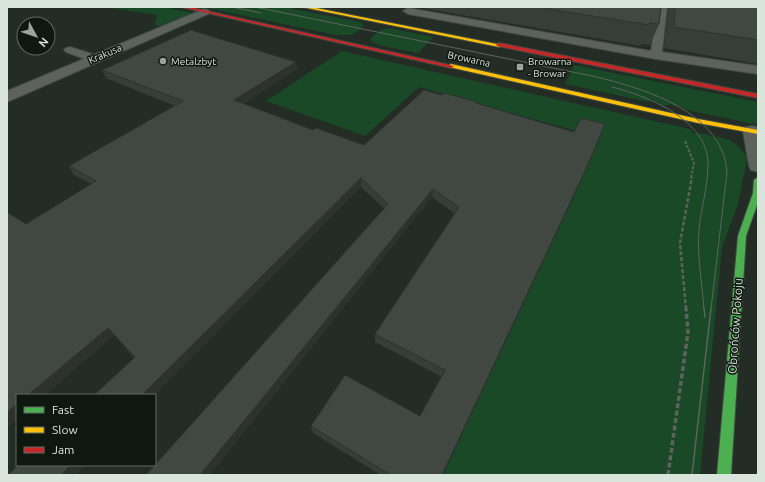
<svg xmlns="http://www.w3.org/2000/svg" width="765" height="482" viewBox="0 0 765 482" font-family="Ubuntu,sans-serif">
  <rect width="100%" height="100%" fill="#232d25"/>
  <path fill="#194926" d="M105,7h59l33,7 -32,14 -10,-3 2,-10z
    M202,7h81l77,15 4,4 -12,9h-16z
    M388,28l5,1 41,8 -16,16 -40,-8 -7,-4v-4h2l1,-2 6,-3 -2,-1z
    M342,51l348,78 3,4 15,1 3,3 7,1 -2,-2 14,4 7,5 8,9 2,4 -9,46 -16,43 -22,228h-257l159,-342 -23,-7 -3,5 -157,-44 -54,49 -99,-35z
    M574,65l184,37v23l-71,-15 -9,-5 -4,1 -3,-2 -7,2 -13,-7 -3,2 5,2 -88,-19z"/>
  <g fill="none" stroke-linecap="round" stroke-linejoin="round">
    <defs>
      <path id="lane" d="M657,7h10l-5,45 96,14v8l-102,-15 -248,-45 -5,-3 5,-3 243,43z
        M70,47l29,9 2,3 -2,3 -4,1 -29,-11 -2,-2 2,-2z"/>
      <path id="street" d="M204,9l4,1 2,2 -2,2 -201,88v-11z
        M752,126l6,1v45l-7,-2 -2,-4 -6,-35 3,-4z"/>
      <path id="fast" d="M758,177v25l-12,34 -15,239h-14l21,-239 15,-43 1,-13z"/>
      <path id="slow" d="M302,7h9l191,38 -3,2z
        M451,64l247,55 60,11v4l-60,-11 -249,-56v-2z"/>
      <path id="jam" d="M181,7h8l265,59 -3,2z
        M499,43l259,51v4l-261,-52 -1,-1z"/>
    </defs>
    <use href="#lane" stroke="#414a43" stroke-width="2"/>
    <use href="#street" stroke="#414a43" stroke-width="2"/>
    <use href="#fast" stroke="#414a43" stroke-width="2"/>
    <use href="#slow" stroke="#414a43" stroke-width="2"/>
    <use href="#jam" stroke="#414a43" stroke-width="2"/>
    <path stroke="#5d635e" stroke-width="2" stroke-dasharray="3 1.5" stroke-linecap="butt" d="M685,141l9,22 -3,15"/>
    <path stroke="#5d635e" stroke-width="2.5" stroke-dasharray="4 2" stroke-linecap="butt" d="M686,309l-6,-66 12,-66"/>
    <path stroke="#5d635e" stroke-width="3.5" stroke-dasharray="5 2.5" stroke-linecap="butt" d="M668,475l20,-143 -2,-24"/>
    <use href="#lane" fill="#5d625d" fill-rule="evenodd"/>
    <use href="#street" fill="#5d625d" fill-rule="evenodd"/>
    <use href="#fast" fill="#4caf50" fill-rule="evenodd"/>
    <use href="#slow" fill="#ffc107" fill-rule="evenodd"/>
    <use href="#jam" fill="#c62828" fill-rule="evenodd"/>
    <path stroke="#5e6460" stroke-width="1" d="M232,7l29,6
      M255,7l342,70c43,11 106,29 125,74 3,6 4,14 5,21l-16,137
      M612,87c36,9 96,33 96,77 0,22 -7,44 -9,66 -2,27 3,53 5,79"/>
    <path stroke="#5e6460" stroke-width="1.5" d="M704,308l1,9
      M692,475l19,-167"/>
  </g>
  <path fill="#373e38" d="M416,7h245l-2,17 -9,21 -8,-1 -1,2z
    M668,7h90v57l-94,-16z
    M296,62l1,7 -54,35 70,26 51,15 78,-50 35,9 106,73 -140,298h-62l-68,-42 -2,-7 109,-10 22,-39 -67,-35v-8l80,-120 -23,-17 -48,11 -23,-21 -227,171 -20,-23 -69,60h-28l9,-171 65,-40 -17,-9 -5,-9 106,-60 -69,-28 -4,-8z"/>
  <path fill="#2d322e" d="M296,62l1,7 -61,40 -2,-9z
    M605,124l-22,53 -140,298h-1z
    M361,178v9l-206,208h-13z
    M433,189l-1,8 -222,278h-10z
    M108,328l6,7 -69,60h-17z
    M17,404v15l-10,9v-16z
    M71,465h15l-10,10h-15z"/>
  <path fill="#404841" stroke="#2d322e" d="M536,7h125l-2,17 -9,-1 -1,2z
    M675,7h83v33l-84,-13z
    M191,30l105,32 -62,38 79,30 3,-2 48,17 60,-55 18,5 3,-2 32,9 -1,1 98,29 7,-14 24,6 -19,45 -144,306h-54l1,-1 -78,-48 34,-51 75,41 25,-46 -70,-36 84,-127 -26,-18 -233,286h-54l242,-271 -27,-26 -219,217h-48l41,-38 -27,-29 -80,67h-11v9l-10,8v-200l19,12 70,-43 -27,-15 114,-65 -81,-31z
    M18,465h53l-10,10h-53z"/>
  <g fill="#99a59b" stroke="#0f1810" stroke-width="1.5">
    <circle cx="163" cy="61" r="4"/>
    <rect x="516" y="63" width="8" height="8" rx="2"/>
  </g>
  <g text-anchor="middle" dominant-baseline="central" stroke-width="3" stroke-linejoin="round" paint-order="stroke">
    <g font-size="10" fill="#d9e5db" stroke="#0f1810">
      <text transform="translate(105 54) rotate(-23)">Krakusa</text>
      <text transform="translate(469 59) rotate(12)">Browarna</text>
    </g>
    <g font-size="10" fill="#d9e5db" stroke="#0f1810" text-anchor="start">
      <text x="171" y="61">Metalzbyt</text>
      <text x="528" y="61">Browarna<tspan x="528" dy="12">- Browar</tspan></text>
    </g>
    <g font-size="12" fill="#d9e5db" stroke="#0f1810">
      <text transform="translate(735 326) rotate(-86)">Obrońców Pokoju</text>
    </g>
  </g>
  <rect width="765" height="482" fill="none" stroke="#d9e5db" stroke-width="16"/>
  <rect x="16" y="394" width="140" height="72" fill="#0f1810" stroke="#606a61"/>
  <rect x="24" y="407" width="20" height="6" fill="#4caf50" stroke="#606a61"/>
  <text x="52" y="414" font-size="12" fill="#d9e5db">Fast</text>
  <rect x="24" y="427" width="20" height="6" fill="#ffc107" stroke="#606a61"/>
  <text x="52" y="434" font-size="12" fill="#d9e5db">Slow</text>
  <rect x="24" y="447" width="20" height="6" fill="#c62828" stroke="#606a61"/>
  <text x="52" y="454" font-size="12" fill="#d9e5db">Jam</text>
  <g transform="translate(36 36) rotate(130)"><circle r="19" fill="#0f1810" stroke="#606a61"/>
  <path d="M0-3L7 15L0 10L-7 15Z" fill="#99a59b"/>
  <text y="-6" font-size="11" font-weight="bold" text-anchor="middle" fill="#d9e5db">N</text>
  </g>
</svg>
